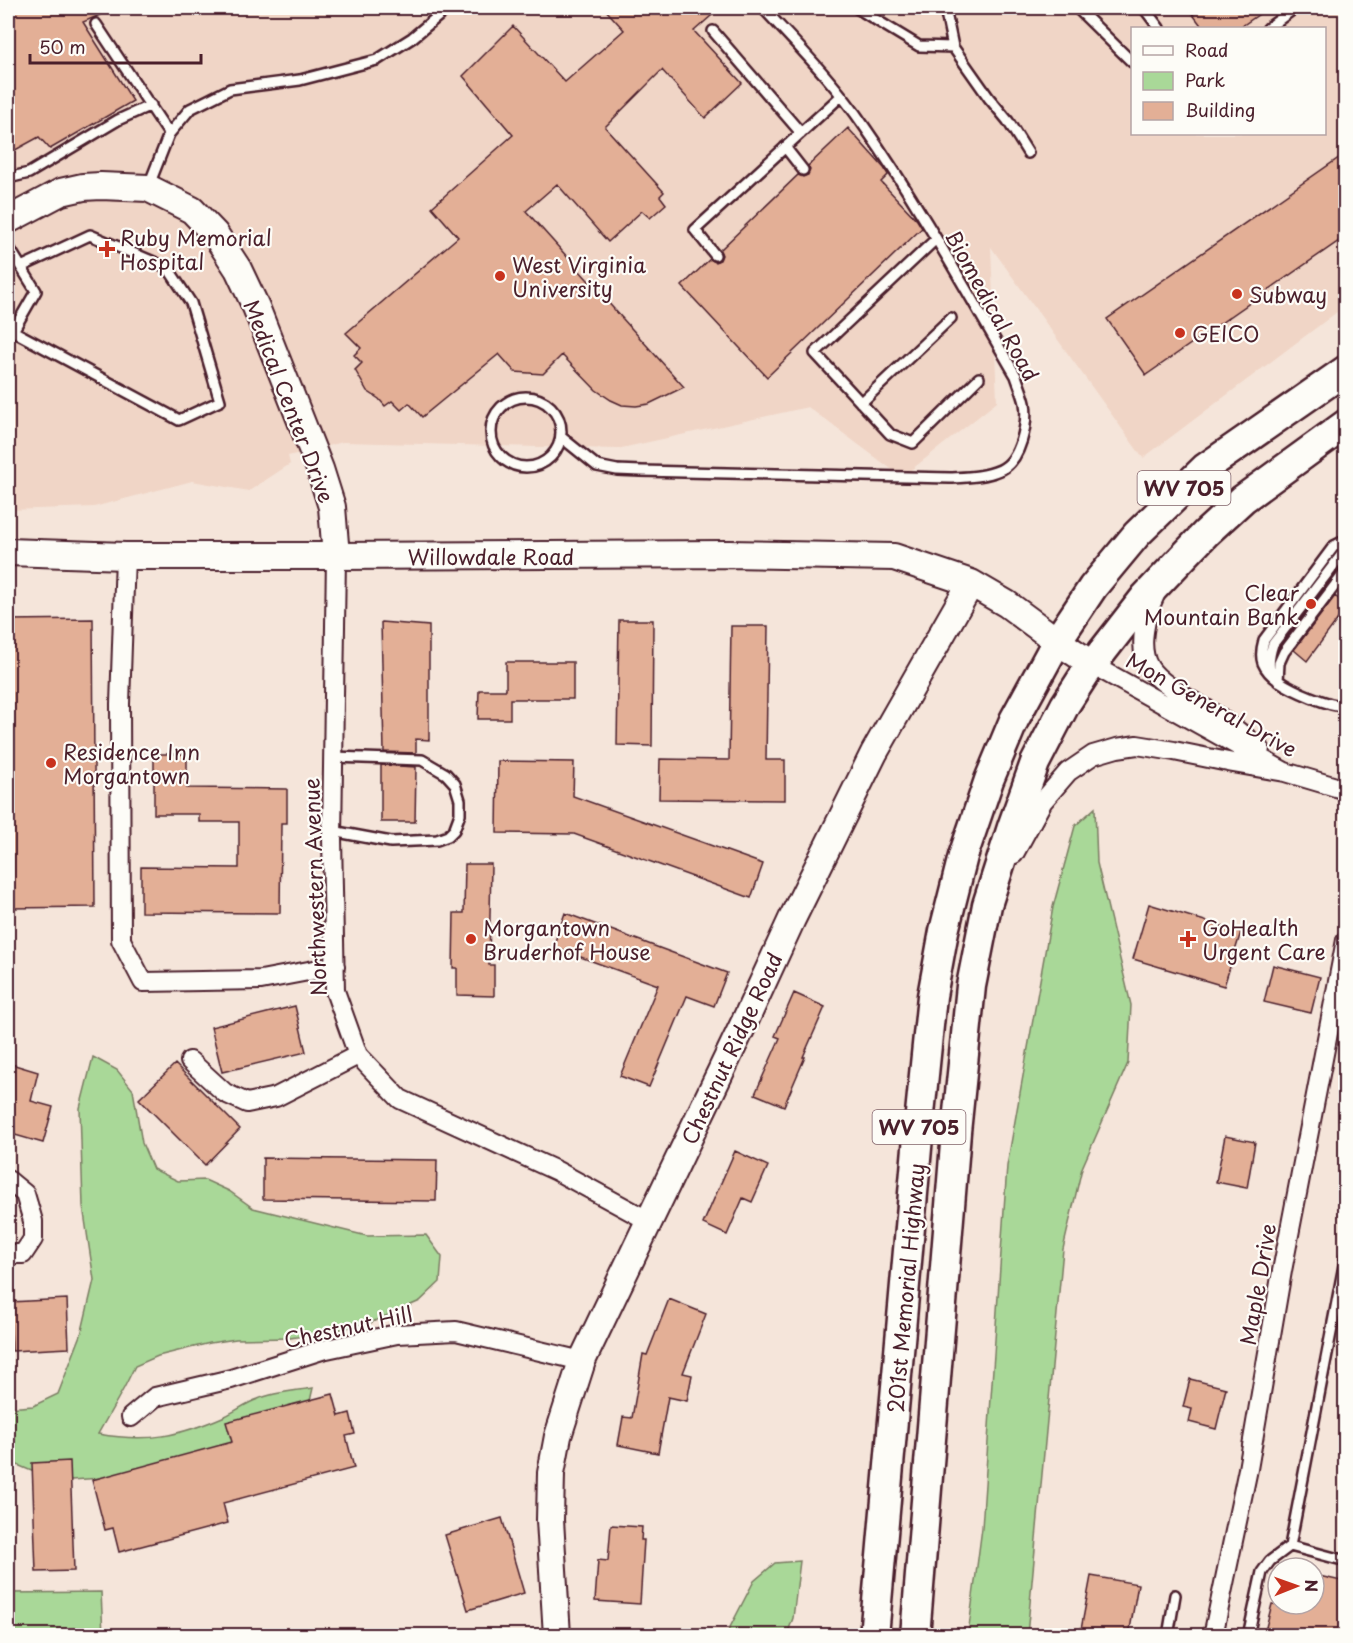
<svg xmlns="http://www.w3.org/2000/svg" width="1353" height="1643" viewBox="0 0 1353 1643" font-family="'Playpen Sans',sans-serif">
  <rect width="100%" height="100%" fill="#f5e5da"/>
  <filter id="ink" filterUnits="userSpaceOnUse"><feTurbulence type="fractalNoise" baseFrequency=".0167" numOctaves="2"/><feDisplacementMap in="SourceGraphic" scale="12" xChannelSelector="R" yChannelSelector="G"/><feConvolveMatrix kernelMatrix="1 2 1 2 8 2 1 2 1" color-interpolation-filters="sRGB"/></filter>
  <g filter="url(#ink)">
    <path fill="#f0d5c6" fill-rule="evenodd" d="M8,8h1337v298l-202,152 -152,-211 6,155 -95,75 -94,-70 -191,42 -274,-7 -55,14 2,8 -41,27 -57,-10 -98,26 -86,3zM1132,28h192v106h-192z"/>
    <path fill="#a9d898" stroke="#7a7c62" stroke-width="1.5" d="M1095,808l2,55 34,142 -3,58 -46,105 -19,81 -36,386h-59l14,-107 25,-362 46,-259 22,-81z
      M93,1057l24,13 16,20 9,53 11,26 25,12 27,-1 24,11 24,17 114,28 59,-1 16,22 -2,25 -20,19 -50,22 -52,11 -28,4 -54,1 -26,4 -52,13 -23,10 -11,22 -26,46c51,9 81,2 127,-18 11,-5 21,-13 33,-17 17,-7 37,-8 55,-11l-6,26 -23,13 -166,50 -63,4 -47,-20v-53l25,-2 25,-12 23,-59 13,-55 -11,-74 -3,-98z
      M800,1561l-7,57 -6,17h-61l28,-54 21,-18z
      M101,1592l2,43h-95v-42z"/>
    <path fill="#e3af96" stroke="#4a1f2b" stroke-width="1.5" d="M8,8h108l-33,14 50,79 -83,48 -11,-12 -31,17z
      M604,8h116l-26,23 48,52 -37,35 -43,-48 -57,57 59,65 -4,4 6,8 -16,14 -8,-7 -34,31 -51,-58 -31,27 158,176 -35,17 -13,2 -14,-1 -11,-5 -15,-10 -34,-35 -19,19 -28,-2 -16,-18 -77,63 -13,-14 -8,7 -9,-9 -7,5 -6,-7 -12,-8 -12,-21 7,-7 -8,-8 7,-7 -15,-15 112,-96 -26,-30 81,-72 -50,-59 50,-50 52,56 59,-52z
      M1188,8h80l-29,20h-36z
      M848,128l36,40 4,7 -7,7 36,38 5,8 -155,149 -85,-91 28,-27 5,3 5,-2 2,-5 -2,-5 78,-75 5,2 5,-2 2,-5 -2,-4z
      M1346,153v83l-200,139 -39,-56z
      M1335,596l11,9v3l-39,53 -13,-11z
      M93,619l2,288 -87,1v-288z
      M619,620h34l-1,126 -35,-1z
      M381,622l48,4v114l-13,-1v14l-32,-1z
      M731,626h37l-2,134h19v40l-126,-1 1,-40 69,1z
      M506,662h67v37h-63v20h-32l1,-29h27z
      M154,754h33v34l100,1v34h-6l-1,90 -139,-1v-45l98,1v-46h-40v-8h-45z
      M498,761l76,1 -1,34 190,68 -12,34 -177,-64 -77,-1z
      M381,765l35,2 -1,55h-34z
      M465,864h26l-2,101h5v31l-37,-1v-27h-4l1,-55h10z
      M1149,904l92,28 -17,54 -91,-27z
      M565,913l162,60 -13,33 -27,-10 -38,91 -29,-11 38,-91 -105,-38z
      M1273,965l47,12 -9,36 -47,-11z
      M794,993l31,14 -22,50h2l-21,49 -29,-12 25,-56 -5,-2z
      M295,1006l11,46 -84,20 -11,-45z
      M8,1063l30,9 -7,29 22,6 -10,36 -35,-10z
      M175,1064l65,65 -35,36 -66,-66z
      M1225,1136l30,6 -8,46 -31,-6z
      M735,1151l33,15 -16,36 -9,-4 -16,37 -24,-11z
      M263,1158l174,2 -1,41 -173,-2z
      M67,1299l2,49 -57,3 -2,-49z
      M669,1299l37,15 -23,59 9,2 -5,26 -19,-4 -10,56 -40,-8 5,-28 9,1 11,-64 4,1z
      M1190,1379l36,9 -10,41 -27,-7 3,-13 -9,-2z
      M333,1394l6,22 11,-3 5,21 -9,2 8,32 -131,35 5,20 -109,29 -6,-24 -8,2 -13,-50 140,-38 -6,-20z
      M70,1461l4,110 -38,1 -4,-109z
      M502,1518l22,75 -56,17 -23,-75z
      M611,1525l31,2 -1,13h3l-4,64 -45,-3 3,-41 10,1z
      M1091,1576l47,8 -9,51h-49z
      M1319,1576l27,6v53h-82l8,-31h42v-27l5,2z"/>
    <g fill="none" stroke-linecap="round" stroke-linejoin="round">
      <defs>
        <path id="lane" d="M857,8l24,15 38,23 34,1
          M940,8l6,5 7,34 36,51 19,23 20,32
          M1077,8l55,54
          M1144,8l15,20
          M96,24l73,110
          M1268,28l27,-20
          M713,31l88,102
          M785,147l18,23
          M8,178l21,-5 89,-53 33,-15
          M149,185l20,-51 21,-25 40,-20 70,-9 77,-20 35,-22 36,-30
          M936,239l-121,114 75,81 23,9 66,-65
          M8,246l28,45 -23,40 166,89 41,-19 -29,-98 -23,-35 -78,-33 -69,32
          M715,255l-20,-25 146,-134
          M491 432a35 35 0 1 1 70 0a35 35 0 1 1-70 0Z
          M861,403l90,-85
          M561,437l36,29 20,4 24,1 309,7c17,-1 34,-1 50,-8 21,-9 28,-47 25,-67 -2,-9 -6,-18 -9,-27 -49,-84 -96,-170 -152,-250 -29,-43 -66,-80 -101,-118
          M1346,540l-12,6 -70,94c-2,7 -4,15 -1,23 3,7 10,14 16,18 13,9 51,26 67,25
          M1270,671c-2,-10 0,-18 3,-27l73,-95
          M1278,681l1,-18 5,-11 62,-81
          M332,831l59,11 46,-2 11,-4 6,-6 6,-16v-14l-5,-16 -9,-10 -24,-14 -89,-3
          M1290,1546l56,15
          M1168,1636l7,-41
          M1248,1636l14,-64 8,-11 20,-15 56,-291"/>
        <path id="street" d="M125,556l-5,148 1,236 22,42 118,-2 74,-14
          M336,556l-4,282 3,153 23,64 42,44 157,72 92,50
          M1155,595c-9,19 -18,52 -6,72 9,16 42,33 59,43 18,12 35,24 52,39
          M1093,665l192,107 61,18
          M1014,854l29,-53 25,-29 25,-17 24,-7 20,-3 37,6 59,12 52,9
          M190,1061l35,32 22,10 29,-6 82,-42
          M8,1180l17,14 8,27v18l-10,15h-15
          M131,1417l24,-20 76,-18 91,-29 75,-16 59,-3 126,30
          M1213,1636l35,-167 34,-198 64,-331"/>
        <path id="secondary" d="M8,220l53,-28 22,-5 18,-1 47,2 44,22 23,24 23,35 18,38 64,162 12,38 4,49
          M8,552l117,4h211l393,-2 165,3 77,26 36,21 50,37 36,24
          M557,1636l-7,-116 1,-47 7,-37 24,-75 163,-340 47,-102 82,-166 97,-170"/>
        <path id="primary" d="M874,1636l46,-522 12,-118 12,-65 19,-75 26,-76 25,-60 43,-79 36,-54 44,-53 68,-66 141,-98
          M915,1636l41,-504 15,-146 16,-81 25,-78 23,-64 30,-58 20,-31 60,-77 61,-64 37,-34 103,-75"/>
      </defs>
      <use href="#lane" stroke="#4a1f2b" stroke-width="14"/>
      <use href="#street" stroke="#4a1f2b" stroke-width="22"/>
      <use href="#secondary" stroke="#4a1f2b" stroke-width="30"/>
      <use href="#primary" stroke="#4a1f2b" stroke-width="33"/>
      <use href="#lane" stroke="#fdfcf7" stroke-width="9"/>
      <use href="#street" stroke="#fdfcf7" stroke-width="18"/>
      <use href="#secondary" stroke="#fdfcf7" stroke-width="26"/>
      <use href="#primary" stroke="#fdfcf7" stroke-width="28"/>
    </g>
  </g>
  <g fill="#c8321e" stroke="#fdfcf7" stroke-width="2">
    <path d="M104 240h6v6h6v6h-6v6h-6v-6h-6v-6h6z"/>
    <circle cx="500" cy="276" r="6"/>
    <circle cx="1237" cy="294" r="6"/>
    <circle cx="1180" cy="333" r="6"/>
    <circle cx="1311" cy="604" r="6"/>
    <circle cx="51" cy="763" r="6"/>
    <circle cx="471" cy="939" r="6"/>
    <path d="M1185 930h6v6h6v6h-6v6h-6v-6h-6v-6h6z"/>
  </g>
  <g text-anchor="middle" dominant-baseline="central" stroke-width="4.5" stroke-linejoin="round" paint-order="stroke">
    <g fill="#fdfcf7" stroke="#806168" stroke-width="1.5">
      <rect x="1137.5" y="471" width="93" height="34" rx="4.5"/>
      <rect x="872.5" y="1110" width="93" height="34" rx="4.5"/>
    </g>
    <g font-size="20" font-weight="bold" fill="#4a1f2b">
      <text x="1184" y="488">WV 705</text>
      <text x="919" y="1127">WV 705</text>
    </g>
    <g font-size="21" fill="#4a1f2b" stroke="#fdfcf7" text-anchor="start">
      <text x="120" y="237">Ruby Memorial<tspan x="120" dy="24">Hospital</tspan></text>
      <text x="512" y="264">West Virginia<tspan x="512" dy="24">University</tspan></text>
      <text x="1249" y="294">Subway</text>
      <text x="1192" y="333">GEICO</text>
      <text x="1299" y="592" text-anchor="end">Clear<tspan x="1299" dy="24">Mountain Bank</tspan></text>
      <text x="63" y="751">Residence Inn<tspan x="63" dy="24">Morgantown</tspan></text>
      <text x="483" y="927">Morgantown<tspan x="483" dy="24">Bruderhof House</tspan></text>
      <text x="1202" y="927">GoHealth<tspan x="1202" dy="24">Urgent Care</tspan></text>
    </g>
    <g font-size="21" fill="#4a1f2b" stroke="#fdfcf7">
      <text transform="translate(993 305) rotate(61)">Biomedical Road</text>
      <text transform="translate(290 401) rotate(69)">Medical Center Drive</text>
      <text x="491" y="556">Willowdale Road</text>
      <text transform="translate(1212 704) rotate(29)">Mon General Drive</text>
      <text transform="translate(314 887) rotate(-92)">Northwestern Avenue</text>
      <text transform="translate(731 1048) rotate(-65)">Chestnut Ridge Road</text>
      <text transform="translate(1257 1284) rotate(-80)">Maple Drive</text>
      <text transform="translate(905 1288) rotate(-85)">201st Memorial Highway</text>
      <text transform="translate(348 1326) rotate(-12)">Chestnut Hill</text>
    </g>
  </g>
  <rect width="1353" height="1643" fill="none" stroke="#fdfcf7" stroke-width="30"/>
  <rect x="15" y="15" width="1323" height="1613" fill="none" stroke="#4a1f2b" stroke-width="2" filter="url(#ink)"/>
  <rect x="1131" y="27" width="195" height="108" fill="#fdfcf7" stroke="#b5a4a5" stroke-width="1.5"/>
  <rect x="1143" y="46" width="30" height="9" fill="#fdfcf7" stroke="#b5a4a5" stroke-width="1.5"/>
  <text x="1185" y="57" font-size="18" fill="#4a1f2b">Road</text>
  <rect x="1143" y="72" width="30" height="18" fill="#a9d898" stroke="#b5a4a5" stroke-width="1.5"/>
  <text x="1185" y="87" font-size="18" fill="#4a1f2b">Park</text>
  <rect x="1143" y="102" width="30" height="18" fill="#e3af96" stroke="#b5a4a5" stroke-width="1.5"/>
  <text x="1185" y="117" font-size="18" fill="#4a1f2b">Building</text>
  <g transform="translate(1296 1586) rotate(89)"><circle r="28" fill="#fdfcf7" stroke="#b5a4a5" stroke-width="1.5"/>
  <path d="M0-4.5L10 22L0 15L-10 22Z" fill="#c8321e"/>
  <text y="-9" font-size="16" font-weight="bold" text-anchor="middle" fill="#4a1f2b">N</text>
  </g>
  <path d="M30 54v9h171v-9" fill="none" stroke="#4a1f2b" stroke-width="3"/>
  <text x="39" y="54" font-size="18" fill="#4a1f2b" stroke="#fdfcf7" stroke-width="4.5" paint-order="stroke">50 m</text>
</svg>
